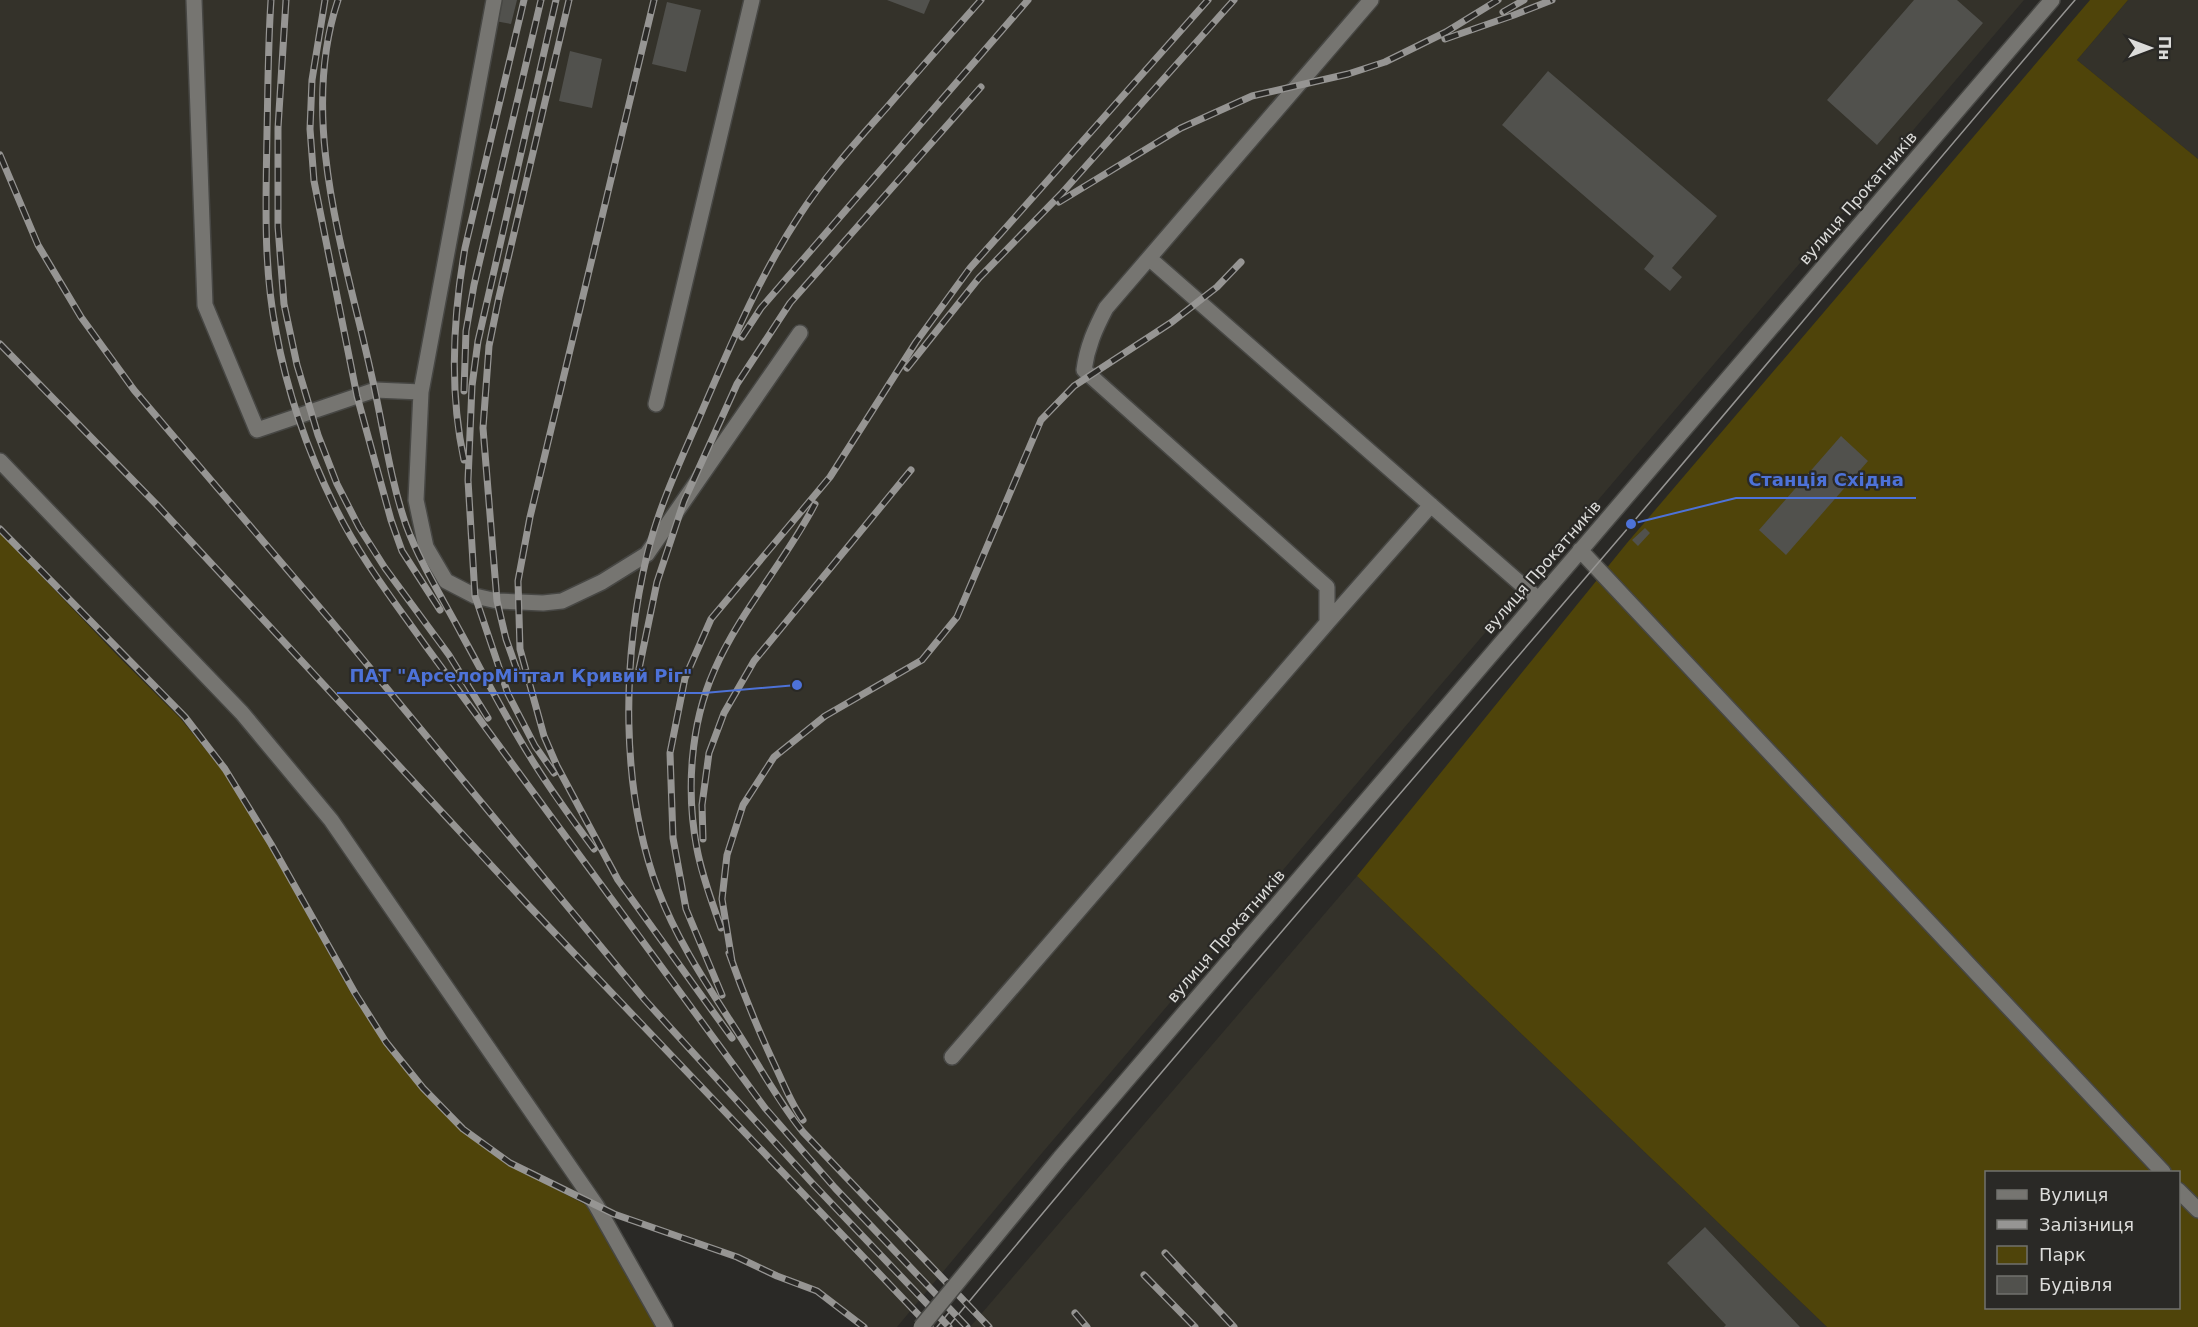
<svg xmlns="http://www.w3.org/2000/svg" width="2198" height="1327" viewBox="0 0 2198 1327" font-family="'DejaVu Sans',sans-serif">
  <rect width="100%" height="100%" fill="#2a2926"/>
  <path fill="#34322a" d="M0,0h2024l-982,1153 -145,174h-33l-47,-36 -40,-15 -40,-19 -85,-28 -56,-24 -86,-42 -47,-34 -40,-41 -37,-46 -31,-49 -84,-149 -46,-75 -40,-52 -185,-187z
    M2128,0h70v159l-121,-99z
    M1357,876l470,451h-857z"/>
  <path fill="#4f440a" fill-rule="evenodd" d="M2090,0h38l-51,60 121,99v1168h-371l-470,-451 270,-333zM1986,1172h192v136h-192z
    M0,533l118,123 63,63 42,52 46,75 83,149 32,48 38,47 40,40 47,35 85,44 66,118h-660z"/>
  <path fill="#51514d" d="M499,0h18l-6,24 -16,-3z
    M887,0h43l-6,14z
    M1914,0h43l26,23 -106,122 -50,-45z
    M667,2l34,8 -15,62 -34,-8z
    M570,51l32,8 -10,49 -33,-7z
    M1548,71l169,145 -45,52 10,9 -12,14 -26,-22 10,-13 -152,-131z
    M1841,436l27,25 -82,94 -27,-25z
    M1645,528l5,5 -12,13 -6,-6z
    M1705,1227l95,100h-76l2,-2 -59,-62z"/>
  <g fill="none" stroke-linecap="round" stroke-linejoin="round">
    <defs>
      <path id="minor" d="M194,0l11,305 52,125 118,-40 46,2 73,-392
        M1149,258l389,341
        M421,392l-5,108 10,47 20,34 29,15 22,5 46,2 19,-2 40,-19 45,-28 153,-221
        M656,404l96,-404
        M0,461l242,252 89,107 265,385 69,122
        M1580,550l583,622
        M1327,623l104,-118
        M952,1057l375,-434v-36l-243,-217c3,-23 11,-41 22,-62l265,-308
        M1060,1158l992,-1158
        M2178,1190l20,20"/>
    </defs>
    <use href="#minor" stroke="#474744" stroke-width="18"/>
    <use href="#minor" stroke="#767571" stroke-width="15"/>
    <path stroke="#969593" stroke-width="1.5" d="M937,1327l14,-17
      M948,1327c225,-272 457,-538 686,-806 148,-174 293,-349 441,-521"/>
    <defs>
      <path id="rail" d="M271,0c-3,44 -3,88 -4,132 -1,67 -4,133 9,199 11,61 32,121 59,176 24,49 58,93 90,138l340,463 70,80 132,139
        M286,0l-8,128v99l6,77 13,61 21,70 19,49 22,43 26,41 64,87 39,63
        M325,0l-13,80 -2,49 4,52 43,215 34,124 11,31 38,59
        M338,0c-40,120 7,255 33,373 12,51 18,103 35,152 14,38 37,74 56,110 22,40 43,81 67,120 20,33 42,63 65,94
        M654,0l-124,517 -12,64 2,68 24,87 13,30 61,114 114,158
        M981,0c-31,35 -62,70 -93,106 -31,35 -63,70 -89,110 -40,61 -68,128 -97,195 -20,47 -43,94 -55,144 -25,104 -27,234 11,335 20,53 52,99 82,146 21,33 39,66 63,96l186,195
        M1503,12l21,-12
        M1445,39l69,-24 38,-15
        M0,155l38,90 43,72 53,73 198,232 313,378 168,184 136,143
        M1059,202l122,-74 71,-32 96,-22 37,-12 61,-30 52,-32
        M742,337l19,-29 267,-308
        M0,344l157,161 371,400 402,422
        M907,368l72,-90 82,-84 173,-194
        M464,391l2,-60 8,-46 67,-285
        M464,460c-15,-70 -11,-143 1,-212l59,-248
        M0,529l185,188 40,52 46,75 84,149 31,49 37,46 40,41 47,34 104,51 123,43 40,19 40,15 47,36
        M639,669l18,-87 27,-81 53,-117 53,-81 191,-216
        M518,673l-12,-34 -9,-38 -14,-173 6,-82 10,-49 70,-297
        M554,773l-19,-27 -27,-52 -33,-98 -7,-116 4,-94 6,-45 78,-341
        M703,839l-1,-34 7,-52 15,-40 30,-52 157,-191
        M721,928c-9,-26 -19,-52 -24,-79 -11,-57 -7,-124 17,-178 25,-58 72,-111 101,-167
        M729,953c14,40 30,79 48,117 8,17 15,35 26,50
        M732,961l-10,-62 5,-44 16,-50 31,-48 51,-41 97,-56 35,-43 84,-197 33,-34 98,-64 45,-35 24,-25
        M722,995l-36,-86 -13,-71 -3,-85 15,-75 26,-59 119,-142 86,-135 54,-74 238,-268
        M1165,1253l69,74
        M1144,1275l51,52
        M1075,1313l12,14"/>
    </defs>
    <use href="#rail" stroke="#969593" stroke-width="7"/>
    <use href="#rail" stroke="#2a2926" stroke-width="4.5" stroke-dasharray="14" stroke-linecap="butt"/>
    <defs>
      <path id="minor-bridge" d="M921,1327l139,-169"/>
    </defs>
    <use href="#minor-bridge" stroke="#474744" stroke-width="18" stroke-linecap="butt"/>
    <use href="#minor-bridge" stroke="#767571" stroke-width="15"/>
  </g>
  <g text-anchor="middle" dominant-baseline="central" stroke-width="4.5" stroke-linejoin="round" paint-order="stroke">
    <g font-size="16" fill="#dcdcda" stroke="#2a2926">
      <text transform="translate(1858 198) rotate(-49)">вулиця Прокатників</text>
      <text transform="translate(1542 567) rotate(-49)">вулиця Прокатників</text>
      <text transform="translate(1226 936) rotate(-49)">вулиця Прокатників</text>
    </g>
  </g>
  <path fill="none" stroke="#4d72d8" stroke-width="2" d="M1631 524L1736 498H1916M797 685L704 693H337"/>
  <g fill="#4d72d8" stroke="#2a2926" stroke-width="2">
    <circle cx="1631" cy="524" r="6"/>
    <circle cx="797" cy="685" r="6"/>
  </g>
  <g font-size="18" text-anchor="middle" font-weight="bold" fill="#4d72d8" stroke="#2a2926" stroke-width="4.5" stroke-linejoin="round" paint-order="stroke">
    <text x="1826" y="486">Станція Східна</text>
    <text x="521" y="682">ПАТ "АрселорМіттал Кривий Ріг"</text>
  </g>
  <rect x="1985" y="1171" width="195" height="138" fill="#2a2926" stroke="#71716e" stroke-width="1.5"/>
  <rect x="1997" y="1190" width="30" height="9" fill="#767571" stroke="#71716e" stroke-width="1.5"/>
  <text x="2039" y="1201" font-size="18" fill="#dcdcda">Вулиця</text>
  <rect x="1997" y="1220" width="30" height="9" fill="#969593" stroke="#71716e" stroke-width="1.5"/>
  <text x="2039" y="1231" font-size="18" fill="#dcdcda">Залізниця</text>
  <rect x="1997" y="1246" width="30" height="18" fill="#4f440a" stroke="#71716e" stroke-width="1.5"/>
  <text x="2039" y="1261" font-size="18" fill="#dcdcda">Парк</text>
  <rect x="1997" y="1276" width="30" height="18" fill="#51514d" stroke="#71716e" stroke-width="1.5"/>
  <text x="2039" y="1291" font-size="18" fill="#dcdcda">Будівля</text>
  <g transform="translate(2150 48) rotate(90)" stroke="#2a2926" stroke-width="4.5" paint-order="stroke">
  <path d="M0-4.5L10 22L0 15L-10 22Z" fill="#dcdcda"/>
  <text y="-9" font-size="16" font-weight="bold" text-anchor="middle" fill="#dcdcda">Пн</text>
  </g>
</svg>
